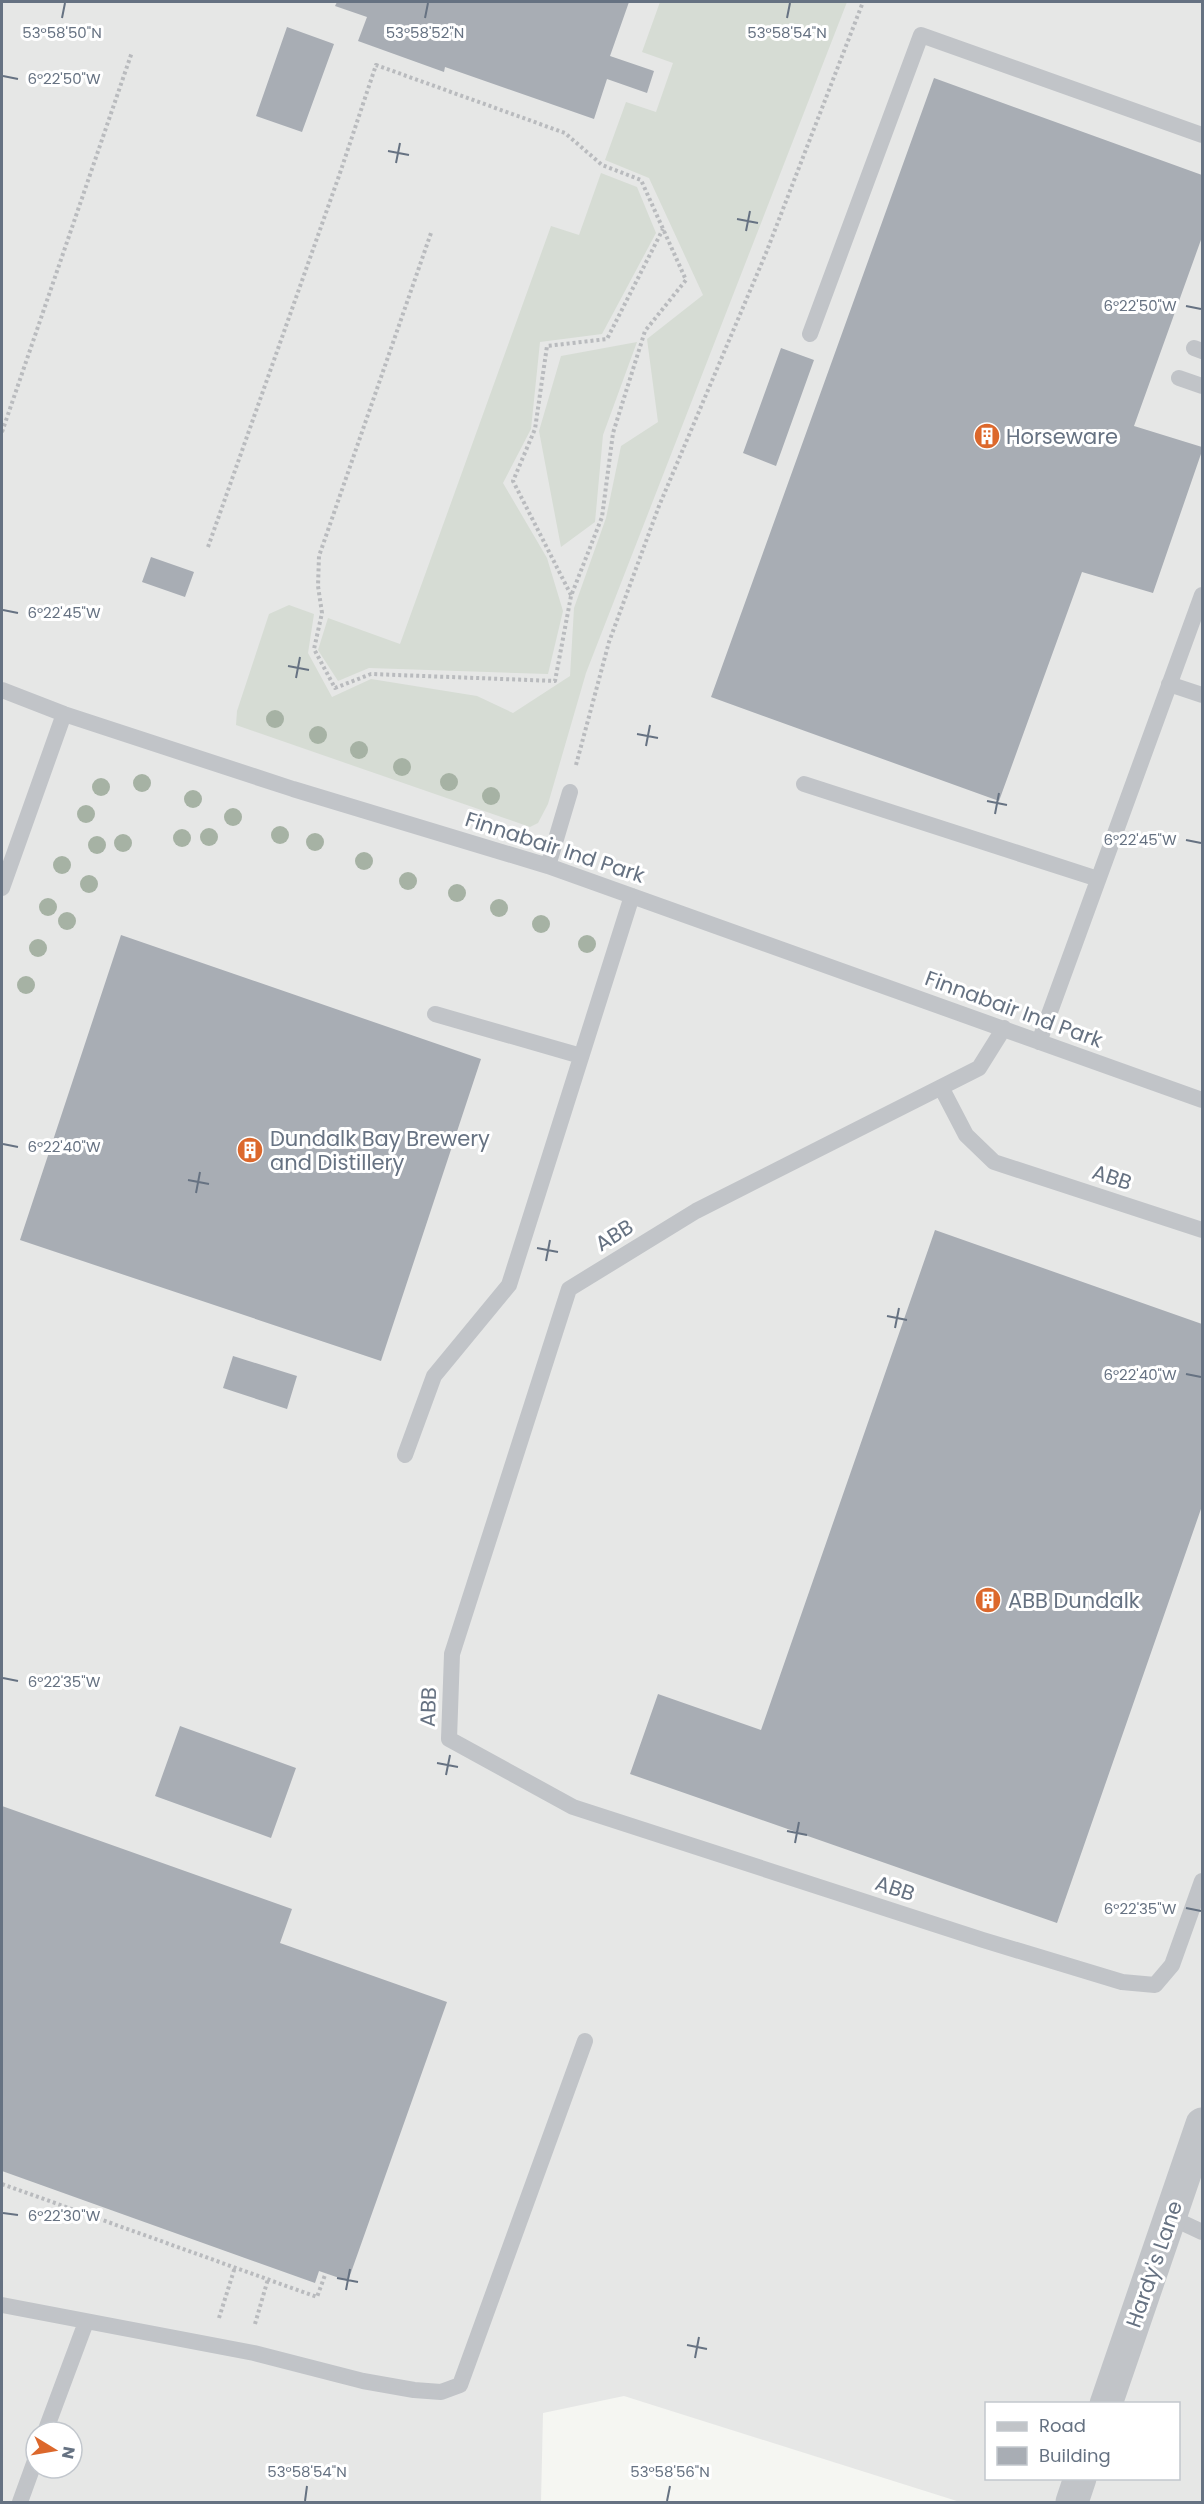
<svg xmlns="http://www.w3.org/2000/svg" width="1204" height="2504" viewBox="0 0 1204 2504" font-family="Poppins,sans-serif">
  <rect width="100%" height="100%" fill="#f5f6f2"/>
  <path fill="#e6e7e6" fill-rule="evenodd" d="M2,2h1200v2500h-242l-336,-106 -81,17 -2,89h-539zM986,2404h192v74h-192zM36,2432h36v36h-36z"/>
  <path fill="#d6dcd4" d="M660,2h187l-261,671 -38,131 -10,19 -8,4 -294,-102 1,-14 32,-97 20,-9 25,9 -6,39 24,44 39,-18 106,17 36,17 57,-37 4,-68 32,-90 15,-72 37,-24 -11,-83 56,-44 -54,-117 -44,-18 21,-58 30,10 17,-49 -31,-11z
    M601,173l36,14 19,46 -54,101 -62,8 -9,87 -28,54 44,75 16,53 -15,63 -179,-6 -31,13 -20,-31 10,-32 72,26 151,-418 28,9z
    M637,342l-34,93 -8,87 -34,25 -22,-116 22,-75z"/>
  <path fill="#a8adb4" d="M337,2h292l-19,54 44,15 -7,22 -40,-14 -13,40 -149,-52 -1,5 -86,-31 9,-24 -32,-11z
    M287,27l47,17 -32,88 -46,-16z
    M934,78l268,97v62l-68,189 68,21v4l-49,142 -71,-21 -83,229 -288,-104z
    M781,348l33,12 -38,106 -33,-13z
    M151,557l43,15 -9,25 -43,-15z
    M121,935l360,124 -100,302 -361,-121z
    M935,1230l267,94v182l-145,417 -427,-149 28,-80 103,36z
    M233,1356l64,20 -10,33 -64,-21z
    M180,1726l116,42 -25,70 -116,-42z
    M2,1806l290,103 -12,34 167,59 -99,279 -29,-10 -4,12 -313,-112z"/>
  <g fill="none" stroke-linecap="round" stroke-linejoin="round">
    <path stroke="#b9bbbe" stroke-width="4" stroke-dasharray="3 3" stroke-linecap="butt" d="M2,432l130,-380
      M208,547l132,-374 36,-108 189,68 37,32 39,15 45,100 -41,51 -32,102 -11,84 -31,79 -16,85 -184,-7 -36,14 -21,-39 8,-36 -4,-27 1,-30 112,-323
      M571,595l-58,-114 22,-52 12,-83 60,-7 56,-110
      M576,765l33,-123 50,-136 107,-253 97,-251
      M2,2184l315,113 8,-22
      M219,2318l16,-51
      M255,2324l13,-45"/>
    <path stroke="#c1c4c8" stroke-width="16" d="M810,334l111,-299 281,100
      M1194,348l8,3
      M1179,378l23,8
      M1169,684l33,11
      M2,690l62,24
      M804,784l294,95
      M548,866l22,-74
      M2,888l62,-174 229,75 255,77 654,234
      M435,1014l146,42
      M1004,1028l-25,40 -283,143 -127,78 -117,365 -3,85 124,68 410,133 139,42 33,3 17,-20 30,-84
      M1039,1042l163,-447
      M941,1087l25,48 28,27 208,68
      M405,1455l29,-79 75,-91 123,-389
      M1170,2217l32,15
      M2,2305l252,48 109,28 51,9 27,2 19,-7 125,-344
      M45,2432l41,-110
      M20,2502l16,-44"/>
    <path stroke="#c1c4c8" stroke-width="33" d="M1106,2404l96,-280
      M1072,2502l8,-24"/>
  </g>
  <g fill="#a6b2a4">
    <circle cx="275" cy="719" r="9"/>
    <circle cx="318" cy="735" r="9"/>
    <circle cx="359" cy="750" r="9"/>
    <circle cx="402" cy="767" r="9"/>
    <circle cx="449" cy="782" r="9"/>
    <circle cx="142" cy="783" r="9"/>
    <circle cx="101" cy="787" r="9"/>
    <circle cx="491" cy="796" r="9"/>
    <circle cx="193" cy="799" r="9"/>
    <circle cx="86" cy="814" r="9"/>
    <circle cx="233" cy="817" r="9"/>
    <circle cx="280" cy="835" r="9"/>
    <circle cx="209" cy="837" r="9"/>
    <circle cx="182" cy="838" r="9"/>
    <circle cx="315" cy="842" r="9"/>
    <circle cx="123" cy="843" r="9"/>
    <circle cx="97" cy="845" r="9"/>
    <circle cx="364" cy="861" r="9"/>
    <circle cx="62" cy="865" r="9"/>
    <circle cx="408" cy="881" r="9"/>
    <circle cx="89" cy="884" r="9"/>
    <circle cx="457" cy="893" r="9"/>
    <circle cx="48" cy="907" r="9"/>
    <circle cx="499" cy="908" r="9"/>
    <circle cx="67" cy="921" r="9"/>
    <circle cx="541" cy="924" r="9"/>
    <circle cx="587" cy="944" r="9"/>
    <circle cx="38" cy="948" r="9"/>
    <circle cx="26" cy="985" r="9"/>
  </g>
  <path fill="none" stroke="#667282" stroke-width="2" d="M62,18l3,-15M425,18l3,-15M787,18l3,-15M3,76l15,3M388,151l21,4M396,163l4,-20M737,219l21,4M746,231l4,-20M1186,306l15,3M3,610l15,3M288,666l21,4M296,678l4,-21M637,734l21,4M646,746l4,-21M987,801l20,4M995,814l4,-21M1186,840l15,3M3,1144l15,3M188,1180l21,4M196,1193l4,-21M537,1248l21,4M546,1261l4,-21M887,1316l20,4M895,1328l4,-20M1186,1374l15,3M3,1678l15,3M437,1763l21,4M446,1775l4,-20M787,1831l20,4M795,1843l4,-21M1186,1908l15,3M3,2213l15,2M337,2278l21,4M346,2290l4,-21M687,2345l20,4M695,2358l4,-21M305,2501l2,-15M667,2501l3,-15"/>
  <defs>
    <symbol id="building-disc" viewBox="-11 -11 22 22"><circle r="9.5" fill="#dc682c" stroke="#fff"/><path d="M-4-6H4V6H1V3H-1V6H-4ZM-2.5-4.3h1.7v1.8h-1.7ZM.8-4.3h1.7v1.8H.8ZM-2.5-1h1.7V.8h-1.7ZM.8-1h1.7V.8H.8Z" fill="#fff"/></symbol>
  </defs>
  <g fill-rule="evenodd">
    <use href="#building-disc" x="972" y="421" width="30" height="30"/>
    <use href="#building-disc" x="235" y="1135" width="30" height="30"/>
    <use href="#building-disc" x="973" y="1585" width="30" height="30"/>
  </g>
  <g text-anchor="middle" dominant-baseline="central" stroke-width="6" stroke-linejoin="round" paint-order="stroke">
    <g font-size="21" fill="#667282" stroke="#fff" text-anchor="start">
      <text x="1006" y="436">Horseware</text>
      <text x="270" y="1138">Dundalk Bay Brewery<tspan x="270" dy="24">and Distillery</tspan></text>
      <text x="1008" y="1600">ABB Dundalk</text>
    </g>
    <g font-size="21" fill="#667282" stroke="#fff">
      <text transform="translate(555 847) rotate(18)">Finnabair Ind Park</text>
      <text transform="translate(1014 1009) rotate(20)">Finnabair Ind Park</text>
      <text transform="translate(1112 1177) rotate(18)">ABB</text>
      <text transform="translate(614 1235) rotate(-32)">ABB</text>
      <text transform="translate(428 1707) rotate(-88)">ABB</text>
      <text transform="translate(895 1888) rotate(18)">ABB</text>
      <text transform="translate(1154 2264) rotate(-71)">Hardy's Lane</text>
    </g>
  </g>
  <g font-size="15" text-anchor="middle" fill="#667282" stroke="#fff" stroke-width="6" stroke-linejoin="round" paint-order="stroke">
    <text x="62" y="38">53°58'50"N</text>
    <text x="425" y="38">53°58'52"N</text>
    <text x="787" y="38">53°58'54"N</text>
    <text x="64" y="84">6°22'50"W</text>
    <text x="1140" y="311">6°22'50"W</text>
    <text x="64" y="618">6°22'45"W</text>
    <text x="1140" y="845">6°22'45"W</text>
    <text x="64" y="1152">6°22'40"W</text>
    <text x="1140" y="1380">6°22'40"W</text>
    <text x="64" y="1687">6°22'35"W</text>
    <text x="1140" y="1914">6°22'35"W</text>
    <text x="64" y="2221">6°22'30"W</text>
    <text x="307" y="2477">53°58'54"N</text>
    <text x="670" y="2477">53°58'56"N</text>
  </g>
  <rect width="1204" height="2504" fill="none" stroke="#667282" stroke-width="6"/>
  <rect x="985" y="2402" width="195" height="78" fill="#ffffff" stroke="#c2c7cd" stroke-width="1.5"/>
  <rect x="997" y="2422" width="30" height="9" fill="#c1c4c8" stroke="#c2c7cd" stroke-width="1.5"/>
  <text x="1039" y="2432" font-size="18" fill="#667282">Road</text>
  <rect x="997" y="2447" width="30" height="18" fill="#a8adb4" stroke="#c2c7cd" stroke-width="1.5"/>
  <text x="1039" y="2462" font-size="18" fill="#667282">Building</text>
  <g transform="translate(54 2450) rotate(101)"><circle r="28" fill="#ffffff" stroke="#c2c7cd" stroke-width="1.5"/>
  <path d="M0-4.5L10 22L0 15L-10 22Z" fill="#dc682c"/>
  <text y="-9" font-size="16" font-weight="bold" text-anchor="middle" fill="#667282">N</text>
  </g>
</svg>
